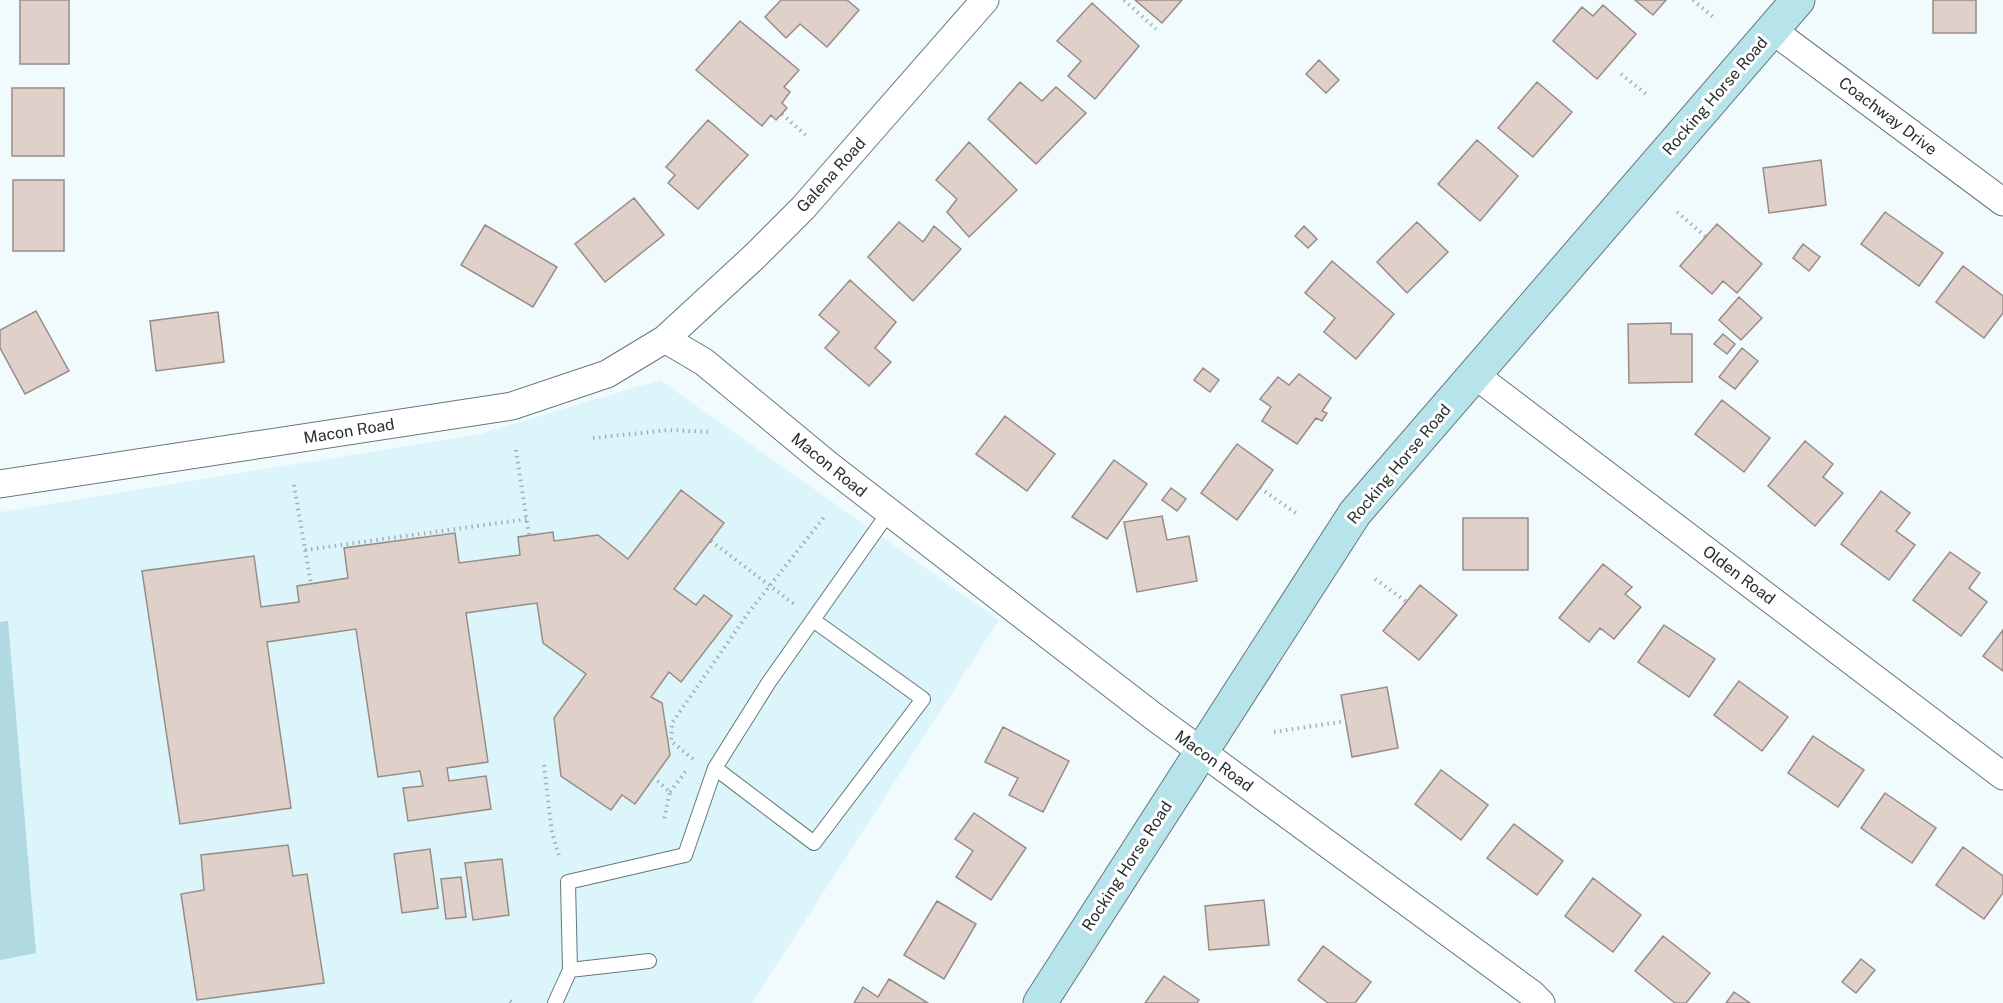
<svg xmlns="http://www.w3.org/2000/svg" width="2003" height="1003" viewBox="0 0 2003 1003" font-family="'Public Sans',sans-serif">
  <rect width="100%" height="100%" fill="#f1fbfe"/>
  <path fill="#dbf5fb" d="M660,380l339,240 -247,383h-752v-491l480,-78z"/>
  <path fill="#b1d9e1" d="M8,621l28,332 -36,7v-338z"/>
  <path fill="#dfd0ca" stroke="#998b86" stroke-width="1.5" d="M20,0h49v64h-49z
    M781,0h66l12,10 -32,37 -27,-23 -14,14 -21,-21z
    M1135,0h47l-20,23z
    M1635,0h31l-13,15z
    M1933,0h43v33h-43z
    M1092,3l47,43 -44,53 -27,-23 13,-15 -24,-20z
    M1603,5l33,29 -39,45 -44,-38 29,-34 11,9z
    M740,21l59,49 -15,17 6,5 -8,11 5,5 -11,12 -5,-5 -9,11 -66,-56z
    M1319,60l20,20 -13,13 -20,-19z
    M1020,82l22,19 14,-14 30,26 -50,51 -48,-45z
    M1537,82l35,30 -39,45 -35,-29z
    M12,88h52v68h-52z
    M708,120l40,35 -50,54 -30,-26 7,-8 -9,-8z
    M1477,140l41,36 -38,45 -42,-37z
    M969,142l48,48 -48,47 -22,-25 10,-13 -21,-19z
    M1821,160l5,45 -57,8 -6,-45z
    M13,180h51v71h-51z
    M634,198l30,37 -59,47 -30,-38z
    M1885,212l58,41 -24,33 -58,-42z
    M899,222l24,20 11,-16 27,23 -48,52 -45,-44z
    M1417,222l31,30 -41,41 -30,-31z
    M1717,224l45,40 -25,29 -14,-12 -11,13 -32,-28z
    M485,225l72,42 -24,40 -72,-42z
    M1304,226l13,13 -9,9 -13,-12z
    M1803,244l17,13 -11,14 -16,-13z
    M1332,261l62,53 -38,45 -32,-27 11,-14 -30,-25z
    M1963,266l40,30v17l-19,25 -48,-36z
    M850,280l46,42 -21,26 16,14 -22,24 -44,-38 14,-16 -20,-17z
    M1739,297l23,21 -21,22 -22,-20z
    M36,311l33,60 -44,23 -25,-46v-18z
    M218,312l6,50 -68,9 -6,-50z
    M1671,323v11h21v48l-63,1 -1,-59z
    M1723,334l12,10 -8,10 -13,-10z
    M1742,348l16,13 -23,28 -16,-12z
    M1203,368l16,12 -9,12 -16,-12z
    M1299,374l32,24 -9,13 5,2 -5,8 -6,-3 -19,26 -35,-23 9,-14 -11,-8 18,-22 11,8z
    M1722,400l48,38 -26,34 -49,-38z
    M1005,416l50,38 -28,37 -51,-37z
    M1805,441l28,23 -10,13 20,16 -28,33 -47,-40z
    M1237,444l36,26 -36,50 -36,-27z
    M1114,460l33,24 -40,55 -35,-22z
    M1171,488l15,11 -9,12 -15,-11z
    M681,490l43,33 -50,66 22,16 8,-10 28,21 -51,66 -12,-10 -18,25 11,6 8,52 -35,49 -13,-9 -11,15 -50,-34 -7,-58 32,-44 -43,-31 -6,-40 -71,10 22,149 -41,6 2,13 37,-5 5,33 -83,12 -5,-33 20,-2 -3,-15 -42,6 -22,-148 -89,13 24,166 -111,16 -38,-253 112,-15 7,51 38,-5 -2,-16 51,-8 -4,-30 111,-15 4,30 61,-8 -2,-18 35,-5 1,9 44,-6 30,24z
    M1881,491l29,22 -14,18 19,14 -26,35 -48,-36z
    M1162,516l5,24 22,-4 8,45 -60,11 -13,-70z
    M1463,518h65v52h-65z
    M1950,552l30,21 -11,15 18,14 -26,34 -48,-36z
    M1603,564l29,23 -7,7 16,13 -27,32 -14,-11 -11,14 -30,-24z
    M1420,585l37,30 -38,45 -36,-29z
    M1664,625l51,34 -26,38 -51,-35z
    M2003,630v41l-20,-15z
    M1739,681l49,36 -26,34 -48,-36z
    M1387,687l11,61 -46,9 -11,-62z
    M1003,727l66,34 -26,51 -34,-17 9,-17 -33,-16z
    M1813,736l51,34 -26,37 -50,-34z
    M1441,770l47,35 -27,35 -46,-36z
    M1885,793l51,35 -24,35 -51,-35z
    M974,813l52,35 -35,52 -35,-23 17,-26 -18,-12z
    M1514,824l49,37 -26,34 -50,-37z
    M288,845l5,31 14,-2 17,109 -127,17 -16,-106 23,-4 -3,-35z
    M1963,847l40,29v17l-19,26 -48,-34z
    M430,849l8,59 -36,5 -8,-59z
    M502,859l7,56 -36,5 -8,-57z
    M461,877l5,40 -20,2 -5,-40z
    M1593,878l48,37 -28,37 -48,-36z
    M1264,900l5,45 -60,5 -4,-44z
    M937,901l39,23 -32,55 -40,-24z
    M1663,936l47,37 -24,30h-11l-40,-32z
    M1323,946l48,36 -16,21h-27l-30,-23z
    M1861,959l14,11 -19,23 -14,-11z
    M1164,976l35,24 -2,3h-52z
    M889,979l39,24h-74l9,-16 15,10z
    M1734,992l16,11h-24z"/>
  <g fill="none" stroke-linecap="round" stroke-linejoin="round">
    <defs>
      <path id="lane" d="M715,768l99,75 109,-144 -110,-79
        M570,970l-2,-88 117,-27 30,-87 54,-86 120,-170
        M555,1003l15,-33 79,-9"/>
      <path id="street" d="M1772,30l231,172
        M665,339l90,-83 48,-48 182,-208
        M1475,375l528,401
        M0,484l512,-78 95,-32 58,-35 39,23 123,102 326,252 379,278 9,9"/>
      <path id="secondary" d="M1040,1003l315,-490 443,-513"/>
    </defs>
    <use href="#lane" stroke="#67777a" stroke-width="16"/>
    <use href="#street" stroke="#67777a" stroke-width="29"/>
    <use href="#secondary" stroke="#67777a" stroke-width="35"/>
    <path stroke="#a5aeb0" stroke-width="4" stroke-dasharray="1.5 4.5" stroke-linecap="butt" d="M1124,0l32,29
      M1693,0l20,17
      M1621,74l25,20
      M782,114l26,23
      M1677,212l29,25
      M593,438l76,-8 43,2
      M516,450l13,85
      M294,485l17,99
      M1260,488l37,26
      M711,541l83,63
      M305,550l222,-31
      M1375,579l32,23
      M1274,732l72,-11
      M693,759l-22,-18 1,-18 77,-111 76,-96
      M544,765l8,68 8,26
      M653,777l17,15 -6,27
      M670,792l16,-21
      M510,1001l3,2"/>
    <use href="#lane" stroke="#fff" stroke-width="14"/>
    <use href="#street" stroke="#fff" stroke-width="27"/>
    <use href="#secondary" stroke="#b7e4eb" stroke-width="33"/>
  </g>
  <g text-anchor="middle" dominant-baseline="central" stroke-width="6" stroke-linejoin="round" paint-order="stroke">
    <g font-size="16" fill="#282f30" stroke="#fff">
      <text transform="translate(1715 96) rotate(-49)">Rocking Horse Road</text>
      <text transform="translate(1888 116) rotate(37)">Coachway Drive</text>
      <text transform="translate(831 175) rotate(-48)">Galena Road</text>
      <text transform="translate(349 431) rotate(-9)">Macon Road</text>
      <text transform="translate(1399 464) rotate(-50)">Rocking Horse Road</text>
      <text transform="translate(829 465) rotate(39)">Macon Road</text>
      <text transform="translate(1739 575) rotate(37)">Olden Road</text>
      <text transform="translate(1214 761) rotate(36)">Macon Road</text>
      <text transform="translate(1127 866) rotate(-57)">Rocking Horse Road</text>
    </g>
  </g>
</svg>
